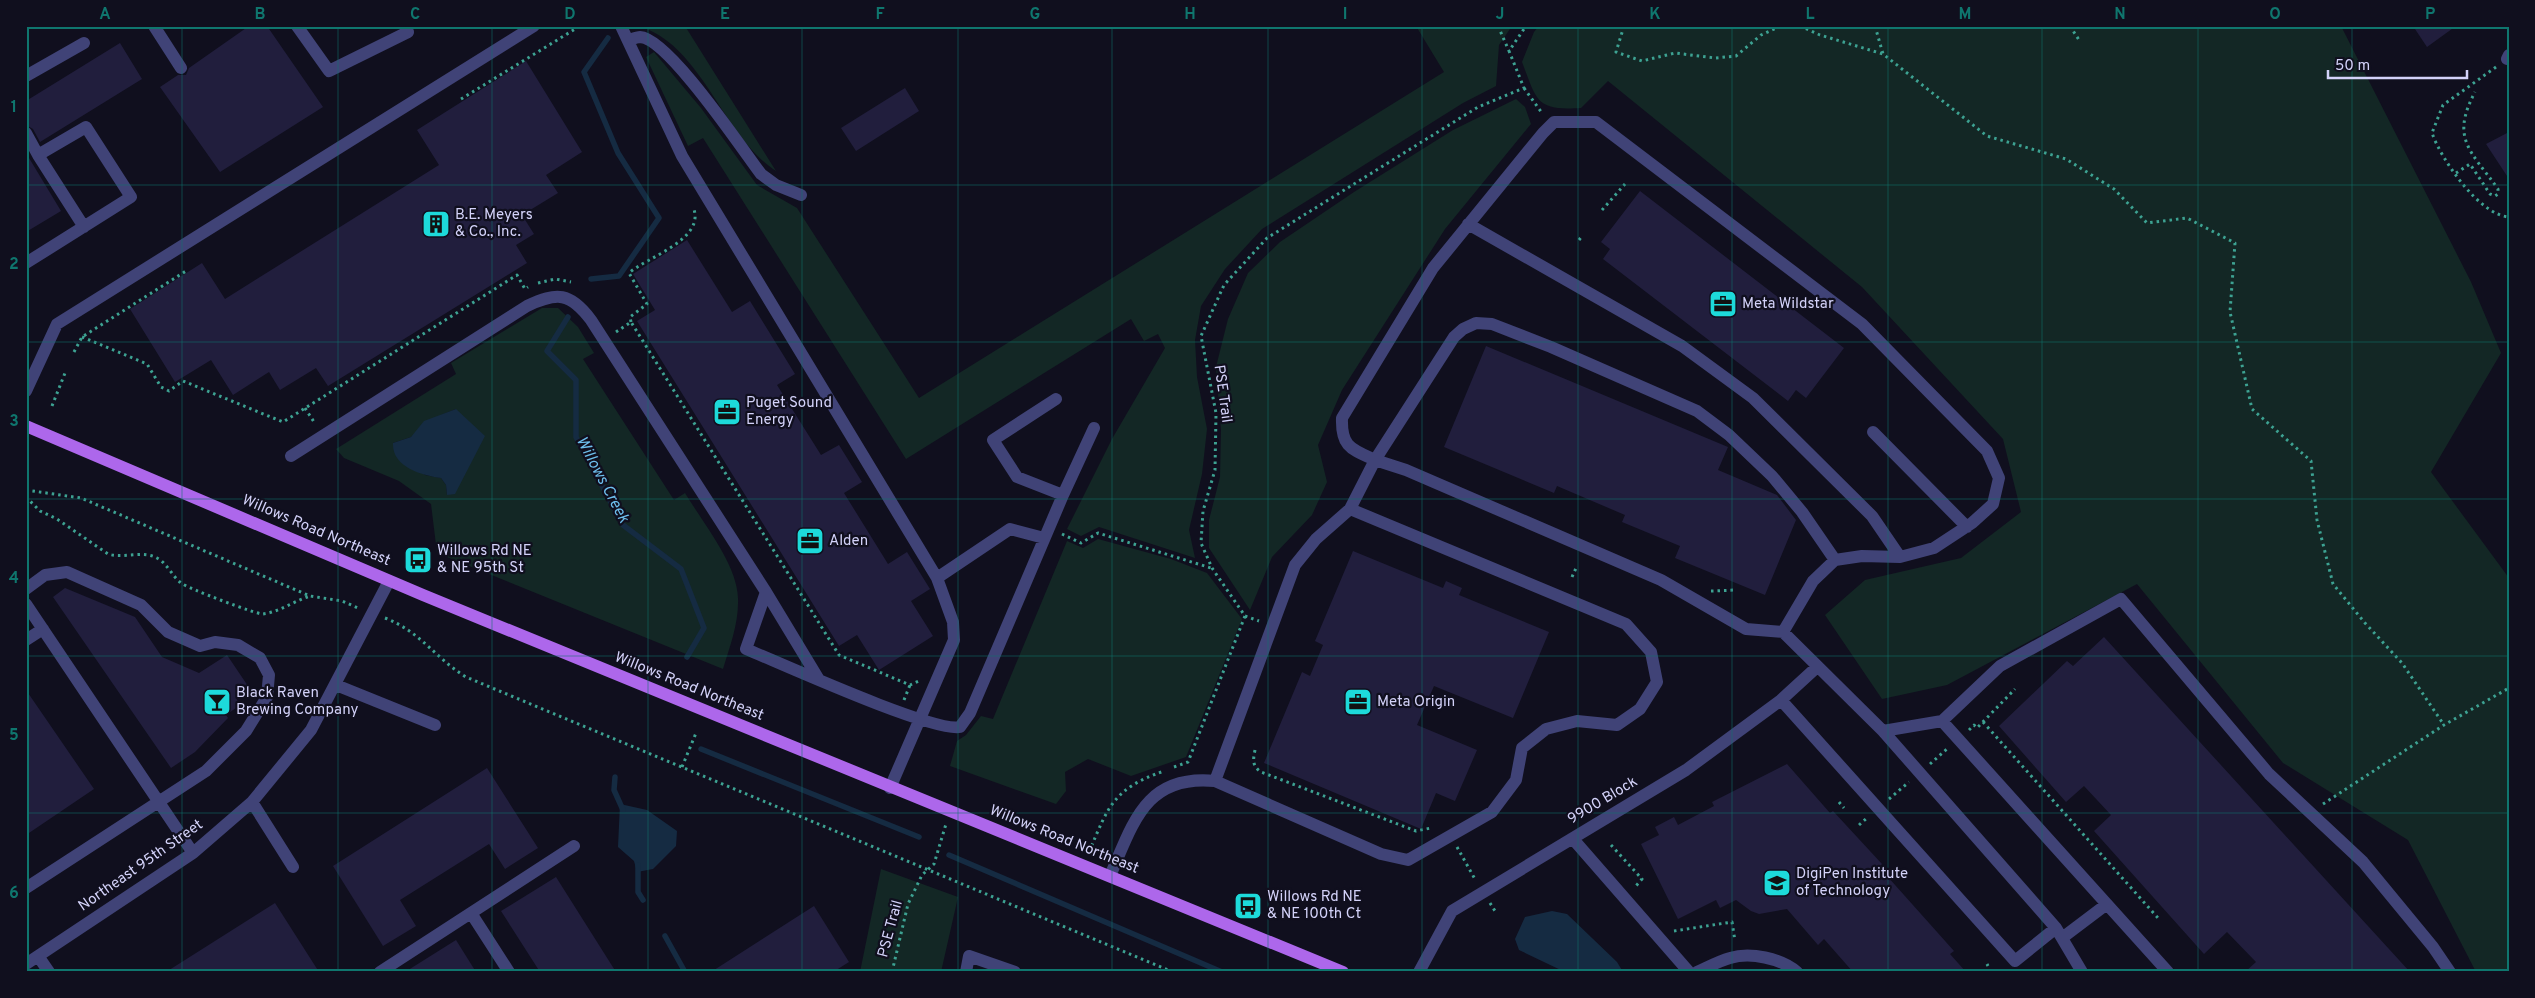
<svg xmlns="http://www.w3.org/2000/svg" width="2535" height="998" viewBox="0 0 2535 998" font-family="Overpass,sans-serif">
  <rect width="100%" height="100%" fill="#100f1e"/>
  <path fill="#132725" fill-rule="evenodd" d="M639,26h46l91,145c-54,-35 -73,-125 -137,-145z
    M1416,26h96l-13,19 -3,41 -33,17 -201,126 -37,40 -24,37 -6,34 2,37 10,52 -5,45 -13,56 6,28 -96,-31 -18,9 -14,-7 45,-90 53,-91 -7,-14 -14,7 -13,-22 -225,140 -203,-321 -15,8 -42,-89 8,-5 47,56 56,77 40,23 122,190 525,-326z
    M1539,26h802l130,256 30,71 -70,119 78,106v394h-33l-68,-132 -125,-77 -146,-179 -190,101 -65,14 -57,-84 40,-35 96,-22 60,-46 -18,-73 -141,-152 -254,-206 -27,27c-45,3 -44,-7 -59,-46l12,-30z
    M1516,99l9,8 6,17 -86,105 -103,161 -24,55 9,37 -15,33 -40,42 -22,53 -41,-62v-28l11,-43 1,-47 -5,-63 12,-48 20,-46 32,-31 74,-50 99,-62z
    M542,308h16l20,19 16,26 -11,6 91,141 11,-7c18,30 52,71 53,105 1,25 -8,48 -15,71l-286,-116 -6,-49 -32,-23 -55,-23 -8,-9 120,-75 -5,-11zM456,409l-9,86 -1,-10 -5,-7 -16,-3 -32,-32 18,-6 30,-22z
    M1098,539l73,20 36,14 35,46 -56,138 -55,19 -43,-17 -23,13 1,19 -10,13 -106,-38 7,-25 9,-6 15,-19 12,3 74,-178 16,7z
    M881,869l77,28 -17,75h-81z"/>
  <path fill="#152b42" d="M456,409l29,27 -30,58 -8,1 -1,-10 -5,-7c-20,-3 -49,-11 -48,-35l18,-6 13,-16z
    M620,804l27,6 30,21 -1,15 -23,23 -16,3 -3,-11 -16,-14z
    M1552,911l15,3 50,48 6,10h-58l-46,-22 -4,-11 10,-22z"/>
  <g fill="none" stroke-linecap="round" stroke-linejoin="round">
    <path stroke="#152b42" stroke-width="5.5" d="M591,279l28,-3 40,-58 -41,-65 -34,-81 24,-34
      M568,317l-21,34 29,29v57l47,88 58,44 23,59 -17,29
      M701,749l218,88
      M615,777l-1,13 9,20
      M949,855l273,117
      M638,865v27l5,8
      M665,936l20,36"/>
  </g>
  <path fill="#211e3d" d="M249,26h18l56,81 -103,65 -60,-85 18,-12h8l3,-7z
    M2413,26h43l-29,21z
    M120,43l22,36 -102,63 -7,-13 -7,-4v-24z
    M526,61l56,91 -36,23 12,18 -36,22 12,19 -18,11 11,18 -199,123 -12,-18 -36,22 -11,-18 -36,23 -22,-35 -36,22 -45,-73 72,-46 23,36 214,-134 -22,-35z
    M905,88l14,23 -63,40 -15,-23z
    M2509,132v47l-23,-35z
    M26,153l35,58 -35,21z
    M1640,191l204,157 -38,50 -10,-8 -8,11 -185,-142 7,-10 -9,-7z
    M687,240l45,72 18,-11 45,73 -18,11 44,70 18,-10 23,37 -18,11 44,71 19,-12 23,37 -19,12 22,35 -54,34 -22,-35 -18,11 -202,-325 18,-11 -22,-36z
    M1486,346l242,101 -10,23 59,25 19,25 -31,75 -90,-37 5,-12 -58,-24 3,-7 -68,-29 -3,7 -110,-46z
    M1353,551l90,37 3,-7 16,7 -3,7 90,37 -36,86 -79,-32 -17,39 60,25 -22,51 -19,-8 -15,36 -157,-66 38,-91 8,4 13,-31 -8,-4z
    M65,588l70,29 27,40 37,16 28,-18 23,34 -14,9 4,7 -14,10 2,3 -33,34 -24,16 -118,-171z
    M2104,637l306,335h-165l11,-10 -29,-30 -23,22 -110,-123 17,-16 -27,-29 -18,16 -67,-76 68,-65 6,5z
    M26,690l68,99 -68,46z
    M1787,764l43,49 3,-2 49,53 -3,3 75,84 -4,3 16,18h-113l-29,-33 -6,6 -31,-36 -28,5 -8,-3 -15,-11 -16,8 -4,-8 -38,19 -37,-75 18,-9 -4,-8 19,-10 4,8 36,-19 -2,-4z
    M487,768l51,80 -33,21 -16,-25 -89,56 16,26 -33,20 -50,-80z
    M556,877l60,95h-76l-39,-61z
    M275,903l44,69h-153z
    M814,906l35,56 -16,10h-122z
    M456,940l20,32h-71z"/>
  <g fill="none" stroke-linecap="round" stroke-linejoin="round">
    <path stroke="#3da292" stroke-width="3" stroke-dasharray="2.5 4" stroke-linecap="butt" d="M1498,26l11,25
      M1624,26l-8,26 26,9 33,-8 40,5 21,-2 25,-21 20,-9
      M1800,26l20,9 63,19
      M1875,26l8,28 104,82 79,23 48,30 33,34 40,-5 48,25 -5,69 22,97 59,52 6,59 16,64 32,39 37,40 42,62
      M2070,26l9,14
      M2496,67l-53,38 -11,28c9,26 47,82 77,84
      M1524,88l18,25
      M461,99l119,-73
      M2456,173l14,-9 20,30 5,2 3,-2v-5c-27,-38 -48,-50 -23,-97
      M1602,210l23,-26
      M1579,240l3,-4
      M538,283l17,-4 16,3
      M631,322l-1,-5 17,-13 -18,-31c18,-16 78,-34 64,-66
      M616,332l15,-10 208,333 71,30 9,-4
      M82,337l65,27 14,23 8,4 14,-10 100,41 234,-147 8,14 3,-2
      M74,352l8,-15 104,-66
      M52,406l13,-33
      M305,408l9,14
      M26,490l55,8 229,98 32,5 16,7
      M26,497l14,14 17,8 51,35c15,5 35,-4 49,4 10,5 15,18 24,25 6,5 77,32 82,31 16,-2 31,-13 47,-18
      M1062,534l19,9 17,-10 113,35
      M1572,577l4,-9
      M1711,591l25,-1
      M1245,616l14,5
      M385,618c36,14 50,40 81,59l707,295
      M904,700l6,-15
      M1983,722l175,196
      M1969,730l5,-5 3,3 38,-39
      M1255,750c-2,10 -3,16 6,22l155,59 15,-3
      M1930,764l18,-16
      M682,767l14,-34
      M1174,767l14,-5 57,-146 -33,-48 -11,-25 2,-32 12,-41 1,-57 -15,-77 23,-51 43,-47 211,-131 46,-19 -15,-37 17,-25
      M1889,799l20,-17
      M1839,802l5,6
      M2323,804l121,-79 65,-37
      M1859,825l9,-8
      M1611,845l31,34 -7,8
      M1457,847l19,34
      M1089,852c20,-47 24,-63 75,-81
      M1490,903l5,8
      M1674,931l58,-9 3,19
      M1987,964l1,2
      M892,972l16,-68 14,-29 12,-11 12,-40"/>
    <path stroke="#404377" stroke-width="12" d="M154,26l27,42
      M297,26l32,45 79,-39
      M621,26l61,130 255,422 16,44 1,18 -64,148
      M629,40c3,-1 8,-3 11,-3 28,1 102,112 121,137l15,11 25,10
      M2507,59l2,-4
      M26,76l58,-33
      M26,133l12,22
      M1468,224l214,122 71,52 119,118 28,41
      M26,263l105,-66 -45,-70 -48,28 46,72
      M26,391l31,-67 477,-298
      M1056,399l-63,41 24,37 46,18
      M1873,432l94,95
      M291,456l236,-150c30,-14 43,-14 64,14l175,272 52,86
      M1835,560l-33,-48 -30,-36 -43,-41 -32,-24 -146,-64 -59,-23 -16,-1 -13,6 -9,8 -79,123 31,10 255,110 85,49 37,3 100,99 59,-10 58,-55 121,-67 148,175 94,88 70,85 17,25
      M937,578l73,-49 34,9
      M26,589l19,-14 22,-3 74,33 27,27 32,14 15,-4 23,3 22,13 9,17 -2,22 -21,34 -40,40 -180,117
      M766,592l-20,57c34,14 188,84 214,78l10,-14 93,-218 31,-67
      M26,604l167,249
      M26,640l17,-11
      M336,685l99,40
      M1781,700l234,261 41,-33
      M1942,721l226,251
      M1883,731l173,197 26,44
      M1215,781l166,73 27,6 84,-48 24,-32 6,-32 24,-19 31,-8 40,4 23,-16 17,-27 -6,-30 -25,-28 -276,-115
      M252,802l41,65
      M1573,839l116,133
      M1110,876c23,-52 35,-102 105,-95l80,-216 21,-26 34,-30 25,-49c-24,-11 -34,-13 -33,-42l91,-150 110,-135 11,-11h42l266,202 125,127 12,27 -6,26 -21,19 -38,25 -34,9 -38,-1 -27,4 -22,21 -30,51
      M471,913l38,59
      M2062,938l45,-34
      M38,956l11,16
      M26,964l167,-111 59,-51 59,-72 78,-149
      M380,972l194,-126
      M966,972l3,-16 46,16
      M1419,972l33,-61 234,-141 95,-70 36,-33
      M1697,972c11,-5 22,-11 33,-14 20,-6 51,0 67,14"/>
    <path stroke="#ad67eb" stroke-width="12" d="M26,426l397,169 920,377"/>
  </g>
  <path fill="none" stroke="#0f766e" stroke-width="1" stroke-opacity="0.55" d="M182,26v946M338,26v946M492,26v946M648,26v946M802,26v946M958,26v946M1112,26v946M1268,26v946M1422,26v946M1578,26v946M1732,26v946M1888,26v946M2042,26v946M2198,26v946M2352,26v946M26,185h2483M26,342h2483M26,499h2483M26,656h2483M26,813h2483"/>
  <defs>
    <symbol id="building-square" viewBox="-11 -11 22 22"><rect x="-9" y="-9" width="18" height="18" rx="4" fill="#1ddada" stroke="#100f1e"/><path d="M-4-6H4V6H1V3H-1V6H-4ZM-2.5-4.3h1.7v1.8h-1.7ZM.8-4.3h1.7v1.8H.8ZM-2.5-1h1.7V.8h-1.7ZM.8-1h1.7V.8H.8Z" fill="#111"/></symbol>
    <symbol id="office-square" viewBox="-11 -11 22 22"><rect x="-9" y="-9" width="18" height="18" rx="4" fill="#1ddada" stroke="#100f1e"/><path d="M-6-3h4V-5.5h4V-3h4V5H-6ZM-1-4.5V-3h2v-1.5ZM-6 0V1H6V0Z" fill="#111"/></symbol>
    <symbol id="bus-square" viewBox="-11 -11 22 22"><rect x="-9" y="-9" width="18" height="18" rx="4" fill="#1ddada" stroke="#100f1e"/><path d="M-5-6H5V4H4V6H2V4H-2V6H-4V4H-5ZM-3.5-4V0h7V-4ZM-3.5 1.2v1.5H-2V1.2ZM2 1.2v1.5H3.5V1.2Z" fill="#111"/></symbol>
    <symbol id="bar-square" viewBox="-11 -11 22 22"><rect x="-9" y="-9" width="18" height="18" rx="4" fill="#1ddada" stroke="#100f1e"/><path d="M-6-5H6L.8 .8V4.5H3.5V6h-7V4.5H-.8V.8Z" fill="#111"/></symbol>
    <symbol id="university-square" viewBox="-11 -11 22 22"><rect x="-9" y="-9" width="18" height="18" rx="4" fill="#1ddada" stroke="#100f1e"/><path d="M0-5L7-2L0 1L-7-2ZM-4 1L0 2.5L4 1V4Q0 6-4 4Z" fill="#111"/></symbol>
  </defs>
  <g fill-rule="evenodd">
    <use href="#building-square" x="420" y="208" width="32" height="32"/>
    <use href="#office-square" x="1707" y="288" width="32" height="32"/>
    <use href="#office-square" x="711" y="396" width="32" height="32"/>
    <use href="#office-square" x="794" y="525" width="32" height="32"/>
    <use href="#bus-square" x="402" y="544" width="32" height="32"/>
    <use href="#bar-square" x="201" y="686" width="32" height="32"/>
    <use href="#office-square" x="1342" y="686" width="32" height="32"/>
    <use href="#university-square" x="1761" y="867" width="32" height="32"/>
    <use href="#bus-square" x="1232" y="890" width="32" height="32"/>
  </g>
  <g text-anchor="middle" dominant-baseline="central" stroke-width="4.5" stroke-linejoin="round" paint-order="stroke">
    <g font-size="15" fill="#d3d2f9" stroke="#100f1e" text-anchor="start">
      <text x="455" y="215">B.E. Meyers<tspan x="455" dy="17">&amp; Co., Inc.</tspan></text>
      <text x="1742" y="304">Meta Wildstar</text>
      <text x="746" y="403">Puget Sound<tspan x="746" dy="17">Energy</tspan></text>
      <text x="829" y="541">Alden</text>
      <text x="437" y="551">Willows Rd NE<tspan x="437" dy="17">&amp; NE 95th St</tspan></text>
      <text x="236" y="693">Black Raven<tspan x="236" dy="17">Brewing Company</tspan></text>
      <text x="1377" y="702">Meta Origin</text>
      <text x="1796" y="874">DigiPen Institute<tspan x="1796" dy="17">of Technology</tspan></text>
      <text x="1267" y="897">Willows Rd NE<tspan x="1267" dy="17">&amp; NE 100th Ct</tspan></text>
    </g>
    <g font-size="15" fill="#d3d2f9" stroke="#100f1e">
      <text transform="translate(1222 394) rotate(82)">PSE Trail</text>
      <text transform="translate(316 531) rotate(23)">Willows Road Northeast</text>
      <text transform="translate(689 687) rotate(22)">Willows Road Northeast</text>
      <text transform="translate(1603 801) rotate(-31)">9900 Block</text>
      <text transform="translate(1064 840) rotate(22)">Willows Road Northeast</text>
      <text transform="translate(141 866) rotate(-35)">Northeast 95th Street</text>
      <text transform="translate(891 929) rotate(-75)">PSE Trail</text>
    </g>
    <g font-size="16" font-style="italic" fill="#6dbeec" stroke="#100f1e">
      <text transform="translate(602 480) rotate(62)">Willows Creek</text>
    </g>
  </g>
  <rect width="2535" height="998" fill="none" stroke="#100f1e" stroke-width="55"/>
  <path d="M2328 70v8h139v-8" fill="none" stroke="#d3d2f9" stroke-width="2.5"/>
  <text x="2335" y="70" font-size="15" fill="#d3d2f9" stroke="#100f1e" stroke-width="4" paint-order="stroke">50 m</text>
  <rect x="28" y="28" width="2480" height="942" fill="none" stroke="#0f766e" stroke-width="2"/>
  <g font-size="16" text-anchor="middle" font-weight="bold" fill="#0f766e">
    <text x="105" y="19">A</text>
    <text x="260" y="19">B</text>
    <text x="415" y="19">C</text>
    <text x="570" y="19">D</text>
    <text x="725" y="19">E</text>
    <text x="880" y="19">F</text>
    <text x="1035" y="19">G</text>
    <text x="1190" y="19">H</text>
    <text x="1345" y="19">I</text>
    <text x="1500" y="19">J</text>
    <text x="1655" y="19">K</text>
    <text x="1810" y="19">L</text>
    <text x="1965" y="19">M</text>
    <text x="2120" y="19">N</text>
    <text x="2275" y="19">O</text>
    <text x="2430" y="19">P</text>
    <text x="14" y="112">1</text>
    <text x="14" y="269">2</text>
    <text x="14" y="426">3</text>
    <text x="14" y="583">4</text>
    <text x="14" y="740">5</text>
    <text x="14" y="898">6</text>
  </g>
</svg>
